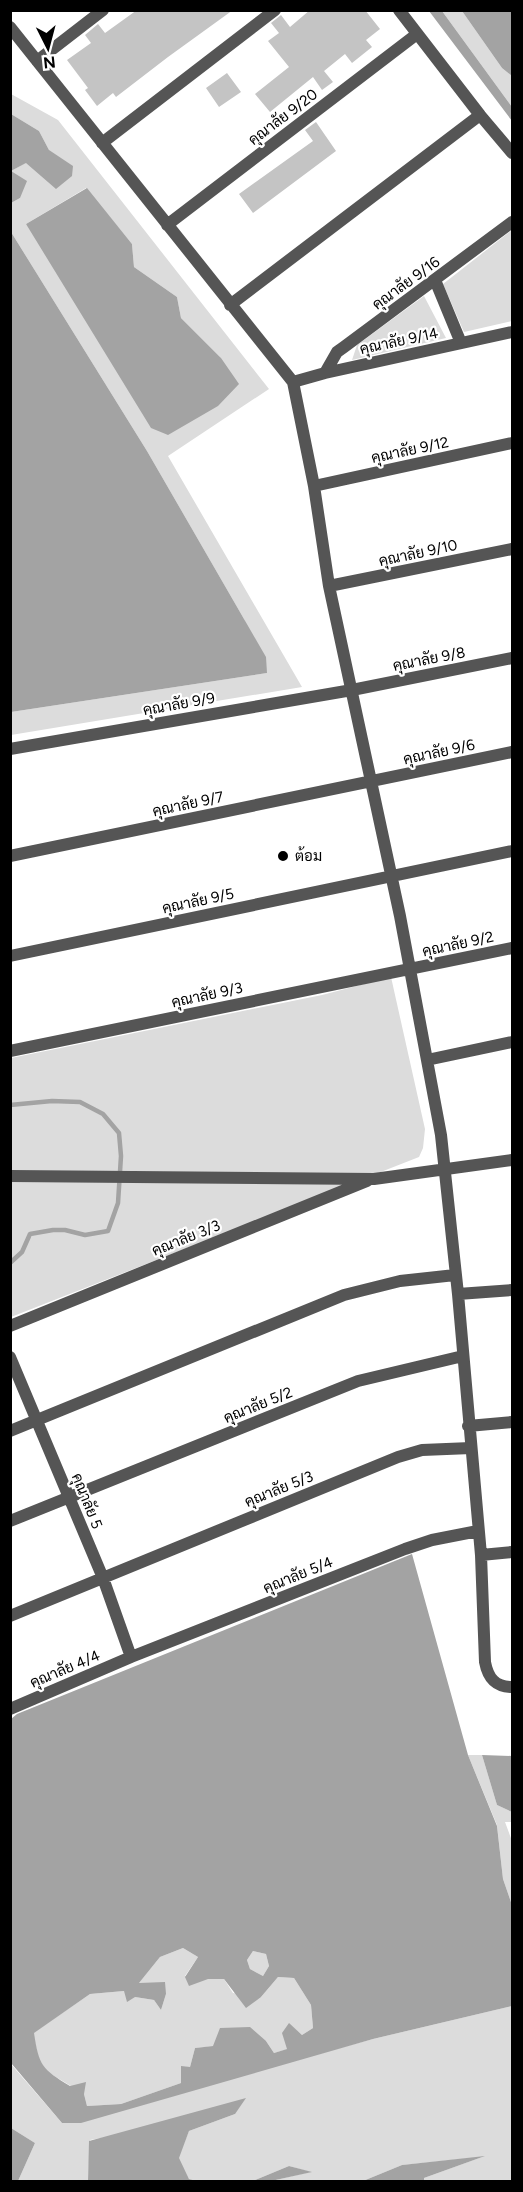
<svg xmlns="http://www.w3.org/2000/svg" width="523" height="2192" viewBox="0 0 523 2192" font-family="Figtree,Sarabun,sans-serif">
  <rect width="100%" height="100%" fill="#fff"/>
  <path fill="#dcdcdc" fill-rule="evenodd" d="M442,11h20l40,57 10,8v31z
    M11,94l47,26 211,269 -101,67 134,231 -291,48v-23l256,-39 -23,-54 -97,-168 -136,-219v-29l9,-5 -9,-27 38,-21 -10,-19 -28,-17zM86,188l46,56 2,23 43,30 4,21 40,40 -195,-134z
    M512,230v91l-48,11 -21,-48z
    M424,296l22,42 -94,22 5,-15z
    M391,977l34,152 -2,19 -4,9 -408,160v-259l311,-63z
    M468,1755h14l15,50 15,7v10h-7l7,19v64l-9,-26 -6,-54z
    M183,1948l15,9 -13,19 39,3 9,14 28,4 17,-20 16,1 17,27 2,23 -11,7 -13,-11 -1,25 -14,4 -8,-12 -71,7 -5,19 -9,16 -60,21 -34,2 -3,-12 -38,-23 -8,-14 -5,-24 57,-39 34,-3 11,6 19,3 7,10 5,-16 -28,-10 22,-27z
    M253,1951l13,3 3,12 -6,10 -13,-7 -3,-9z
    M512,2006v175h-88v-3l58,-21 -80,8 -39,16h-92l39,-9 -21,-6 -36,15 -57,1 -7,-3 -11,-21 11,-27 46,-17 -145,26 -2,41h-70l17,-38 -24,-15 -1,-65 52,60 311,-84z"/>
  <path fill="#a3a3a3" fill-rule="evenodd" d="M429,11h13l70,96v14z
    M462,11h50v65l-10,-8z
    M11,114l28,17 10,19 24,16 -1,10 -16,13 -30,-26 -15,8 16,10 -7,17 -9,5z
    M87,188l45,56 2,23 43,30 4,21 40,40 18,26 -21,22 -50,29 -17,-7 -125,-204z
    M11,232l136,219 119,206 1,16 -256,39z
    M412,1554l56,201 29,71 6,53 9,26v101l-139,33 -292,84h-19l-51,-60v-344l6,-5zM183,1948l15,9 -13,20 4,9 19,-7h16l22,29 15,-11 17,-20 16,1 17,27 2,23 -11,7 -13,-12 -7,10 5,16 -13,4 -8,-12 -16,-14 -30,1 -7,18 -18,2 -5,19 -9,-1v17l-60,21 -34,2 -3,-12 2,-12 -16,4c-28,-17 -31,-20 -36,-53l56,-39 34,-3 3,11 8,-5 19,3 7,10 5,-16 -1,-12 -26,1 21,-26zM253,1951l13,3 3,12 -6,10 -13,-7 -3,-9z
    M482,1755l30,1v56l-15,-7z
    M246,2098l-11,16 -46,17 -10,27 10,21 7,2h-108l1,-40z
    M11,2128l24,15 -17,38h-7z
    M485,2156l-61,22v3h-61l39,-16z
    M289,2166l23,6 -41,9h-18z"/>
  <g fill="none" stroke-linecap="round" stroke-linejoin="round">
    <path stroke="#a3a3a3" stroke-width="4.5" d="M10,1105l42,-4 28,1 23,12 16,19 2,23 -3,47 -10,28 -23,4 -20,-5h-12l-23,4 -8,18 -12,11"/>
  </g>
  <path fill="#c4c4c4" d="M137,10h96l-65,47 -52,40 -3,-4 -16,13 -12,-16 3,-2 -21,-28 24,-17 -6,-8 13,-11 7,9z
    M310,10h55l15,19 -14,11 6,7 -20,16 -7,-9 -21,17 9,11 -11,8 -9,-13 -43,35 -15,-18 34,-27 -21,-26 11,-8 -8,-10 10,-8 9,12z
    M227,73l14,19 -22,15 -13,-19z
    M316,122l20,29 -83,62 -14,-19 74,-53 -8,-11z"/>
  <g fill="none" stroke-linecap="round" stroke-linejoin="round">
    <path stroke="#555" stroke-width="12" d="M399,10l81,105 32,38
      M10,27l283,355 21,104 15,100 71,330 41,219 17,159 23,261 4,107c3,16 10,25 27,25
      M37,61l66,-51
      M102,143l173,-133
      M167,225l250,-191
      M435,280l26,63
      M230,305l250,-190
      M325,373l12,-21 7,-5 168,-125
      M293,382l32,-9 187,-41
      M314,486l198,-43
      M329,586l183,-37
      M10,749l342,-59 160,-32
      M10,856l502,-104
      M10,956l502,-105
      M10,1051l502,-103
      M427,1060l85,-18
      M10,1176l364,3 138,-19
      M458,1294l54,-4
      M10,1326l357,-145
      M10,1357l93,221 28,79
      M468,1426l44,-4
      M10,1431l334,-136 56,-14 55,-6
      M10,1521l348,-140 105,-25
      M481,1555l31,-3
      M10,1616l388,-159 24,-7 49,-2
      M10,1709l121,-52 274,-108 27,-9 46,-9"/>
  </g>
  <circle fill="#000" stroke="#fff" stroke-width="2" cx="283" cy="856" r="6"/>
  <g text-anchor="middle" dominant-baseline="central" stroke-width="4.5" stroke-linejoin="round" paint-order="stroke">
    <g font-size="15" fill="#000" stroke="#fff">
      <text transform="translate(283 117) rotate(-37)">คุณาลัย 9/20</text>
      <text transform="translate(406 283) rotate(-36)">คุณาลัย 9/16</text>
      <text transform="translate(399 341) rotate(-12)">คุณาลัย 9/14</text>
      <text transform="translate(410 450) rotate(-12)">คุณาลัย 9/12</text>
      <text transform="translate(418 553) rotate(-12)">คุณาลัย 9/10</text>
      <text transform="translate(429 659) rotate(-11)">คุณาลัย 9/8</text>
      <text transform="translate(179 704) rotate(-10)">คุณาลัย 9/9</text>
      <text transform="translate(439 752) rotate(-12)">คุณาลัย 9/6</text>
      <text transform="translate(188 804) rotate(-12)">คุณาลัย 9/7</text>
      <text transform="translate(198 901) rotate(-12)">คุณาลัย 9/5</text>
      <text transform="translate(458 944) rotate(-12)">คุณาลัย 9/2</text>
      <text transform="translate(207 995) rotate(-12)">คุณาลัย 9/3</text>
      <text transform="translate(186 1238) rotate(-22)">คุณาลัย 3/3</text>
      <text transform="translate(258 1405) rotate(-22)">คุณาลัย 5/2</text>
      <text transform="translate(279 1489) rotate(-22)">คุณาลัย 5/3</text>
      <text transform="translate(87 1501) rotate(68)">คุณาลัย 5</text>
      <text transform="translate(298 1575) rotate(-22)">คุณาลัย 5/4</text>
      <text transform="translate(65 1669) rotate(-23)">คุณาลัย 4/4</text>
    </g>
    <g font-size="15" fill="#000" stroke="#fff" text-anchor="start">
      <text x="295" y="856">ต้อม</text>
    </g>
  </g>
  <rect width="523" height="2192" fill="none" stroke="#000000" stroke-width="24"/>
  <g transform="translate(48 48) rotate(174)" stroke="#ffffff" stroke-width="4.5" paint-order="stroke">
  <path d="M0-4.5L10 22L0 15L-10 22Z" fill="#000000"/>
  <text y="-9" font-size="16" font-weight="bold" text-anchor="middle" fill="#000000">N</text>
  </g>
</svg>
